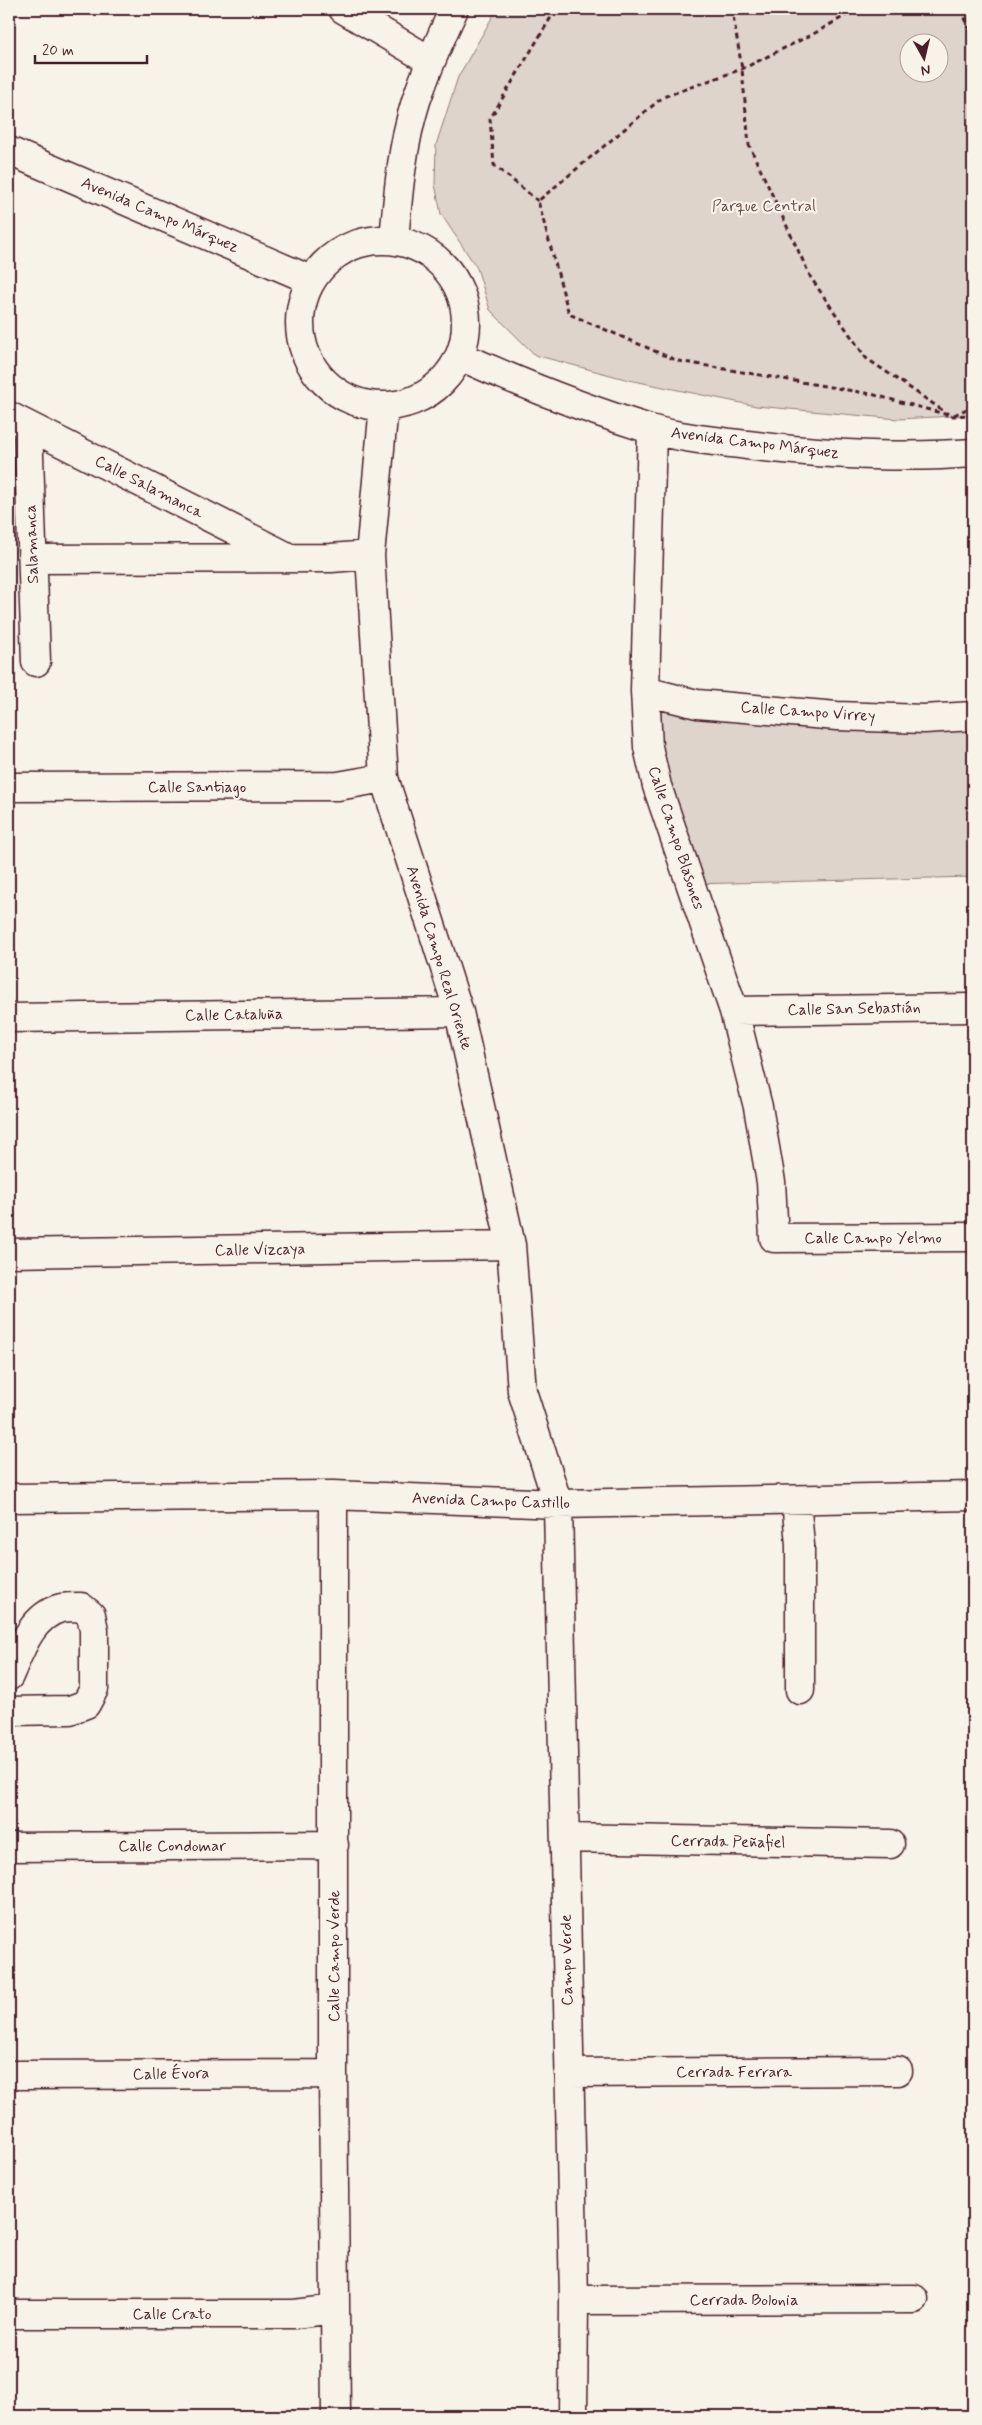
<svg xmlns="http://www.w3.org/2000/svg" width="982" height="2425" viewBox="0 0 982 2425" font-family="Mynerve,sans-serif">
  <rect width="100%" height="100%" fill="#f7f3e8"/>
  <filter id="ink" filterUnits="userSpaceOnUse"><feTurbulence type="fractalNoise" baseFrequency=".02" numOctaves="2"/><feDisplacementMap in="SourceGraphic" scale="10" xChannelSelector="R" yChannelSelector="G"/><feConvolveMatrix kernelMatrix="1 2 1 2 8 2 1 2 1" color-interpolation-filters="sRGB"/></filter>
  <g filter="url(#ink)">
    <path fill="#ded4cc" stroke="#947a7c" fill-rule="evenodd" d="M497,9h476v406l-75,4 -142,-13 -127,-26 -94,-25 -45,-45 -13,-42 -36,-54 -6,-30 1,-39 22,-68zM910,42h30v30h-30z
      M645,691l328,22v164l-283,7z"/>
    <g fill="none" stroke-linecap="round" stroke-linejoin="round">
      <defs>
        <path id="minor" d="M343,9l88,52
          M9,151l302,129
          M394,240c4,-46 8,-95 22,-139 11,-32 24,-62 38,-92
          M300 323a83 83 0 1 1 166 0a83 83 0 1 1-166 0Z
          M460,356c62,28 125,53 190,73 31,9 65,12 97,16 75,9 151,14 226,8
          M384,406l-14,149 14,223 75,234 52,233 11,146 36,113 16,796 -1,116
          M9,416l275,139
          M28,426l8,236
          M652,430l-7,261 3,56 9,39 77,225 24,96 13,75 3,56 199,-1
          M33,559l298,-1 39,-3
          M645,691l52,13 140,12 87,3 49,-3
          M9,787l329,-1 46,-8
          M734,1011l239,-3
          M9,1018l450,-6
          M9,1253l502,-8
          M333,1495v579l3,342
          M9,1498l324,-3 225,9 415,-8
          M796,1500l4,45v145
          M9,1676c11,-25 22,-60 52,-68 6,-1 13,-1 20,-1l10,8 3,15v59l-8,15 -16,6 -61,1
          M565,1838l325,6
          M9,1847l325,-2
          M569,2073l329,-2
          M9,2075l324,-1
          M574,2300l340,-1
          M9,2314h285l40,-5"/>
      </defs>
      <use href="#minor" stroke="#4a1f2b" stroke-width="31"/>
      <path stroke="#4a1f2b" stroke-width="3" stroke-dasharray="5 4" stroke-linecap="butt" d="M732,9l10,60 7,76 62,133 55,80 82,56
        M857,9l-42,24 -73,36 -79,28 -125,104 31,113 109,47 193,33 81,22 21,-1
        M962,9l8,24 3,2
        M538,201l-44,-36 -4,-46 66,-110
        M954,415l19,-9"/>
      <use href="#minor" stroke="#f7f3e8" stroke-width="28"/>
    </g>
  </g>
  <g text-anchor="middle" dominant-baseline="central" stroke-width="4.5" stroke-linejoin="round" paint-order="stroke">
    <g font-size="16" fill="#6f4c53" stroke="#f7f3e8">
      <text x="764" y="206">Parque Central</text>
    </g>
    <g font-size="16" fill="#4a1f2b" stroke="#f7f3e8">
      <text transform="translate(160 215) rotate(23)">Avenida Campo Márquez</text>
      <text transform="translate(755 443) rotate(7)">Avenida Campo Márquez</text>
      <text transform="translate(149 487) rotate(27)">Calle Salamanca</text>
      <text transform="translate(32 544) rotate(-92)">Salamanca</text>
      <text transform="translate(808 712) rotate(4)">Calle Campo Virrey</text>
      <text x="197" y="787">Calle Santiago</text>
      <text transform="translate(676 838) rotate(72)">Calle Campo Blasones</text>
      <text transform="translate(439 958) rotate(73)">Avenida Campo Real Oriente</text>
      <text transform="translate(854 1009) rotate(-1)">Calle San Sebastián</text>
      <text transform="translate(234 1015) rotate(-1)">Calle Cataluña</text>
      <text x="873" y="1238">Calle Campo Yelmo</text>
      <text transform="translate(260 1250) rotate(-1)">Calle Vizcaya</text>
      <text transform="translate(491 1501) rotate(2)">Avenida Campo Castillo</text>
      <text transform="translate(728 1842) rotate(1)">Cerrada Peñafiel</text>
      <text x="172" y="1846">Calle Condomar</text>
      <text transform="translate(334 1956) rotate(-90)">Calle Campo Verde</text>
      <text transform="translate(567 1960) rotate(-91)">Campo Verde</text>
      <text x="734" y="2072">Cerrada Ferrara</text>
      <text transform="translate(171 2074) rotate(-1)">Calle Évora</text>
      <text x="744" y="2300">Cerrada Bolonia</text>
      <text x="172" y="2314">Calle Crato</text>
    </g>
  </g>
  <rect width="982" height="2425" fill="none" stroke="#f7f3e8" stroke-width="30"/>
  <rect x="15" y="15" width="952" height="2395" fill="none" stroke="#4a1f2b" stroke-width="2" filter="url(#ink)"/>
  <g transform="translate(924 58) rotate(172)"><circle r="24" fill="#f7f3e8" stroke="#b29e9c"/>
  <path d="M0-4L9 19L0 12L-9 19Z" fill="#4a1f2b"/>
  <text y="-8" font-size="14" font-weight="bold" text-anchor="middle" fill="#4a1f2b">N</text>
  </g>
  <path d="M35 55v8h112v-8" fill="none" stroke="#4a1f2b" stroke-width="2.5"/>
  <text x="42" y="55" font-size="15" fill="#4a1f2b" stroke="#f7f3e8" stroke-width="4" paint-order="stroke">20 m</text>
</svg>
